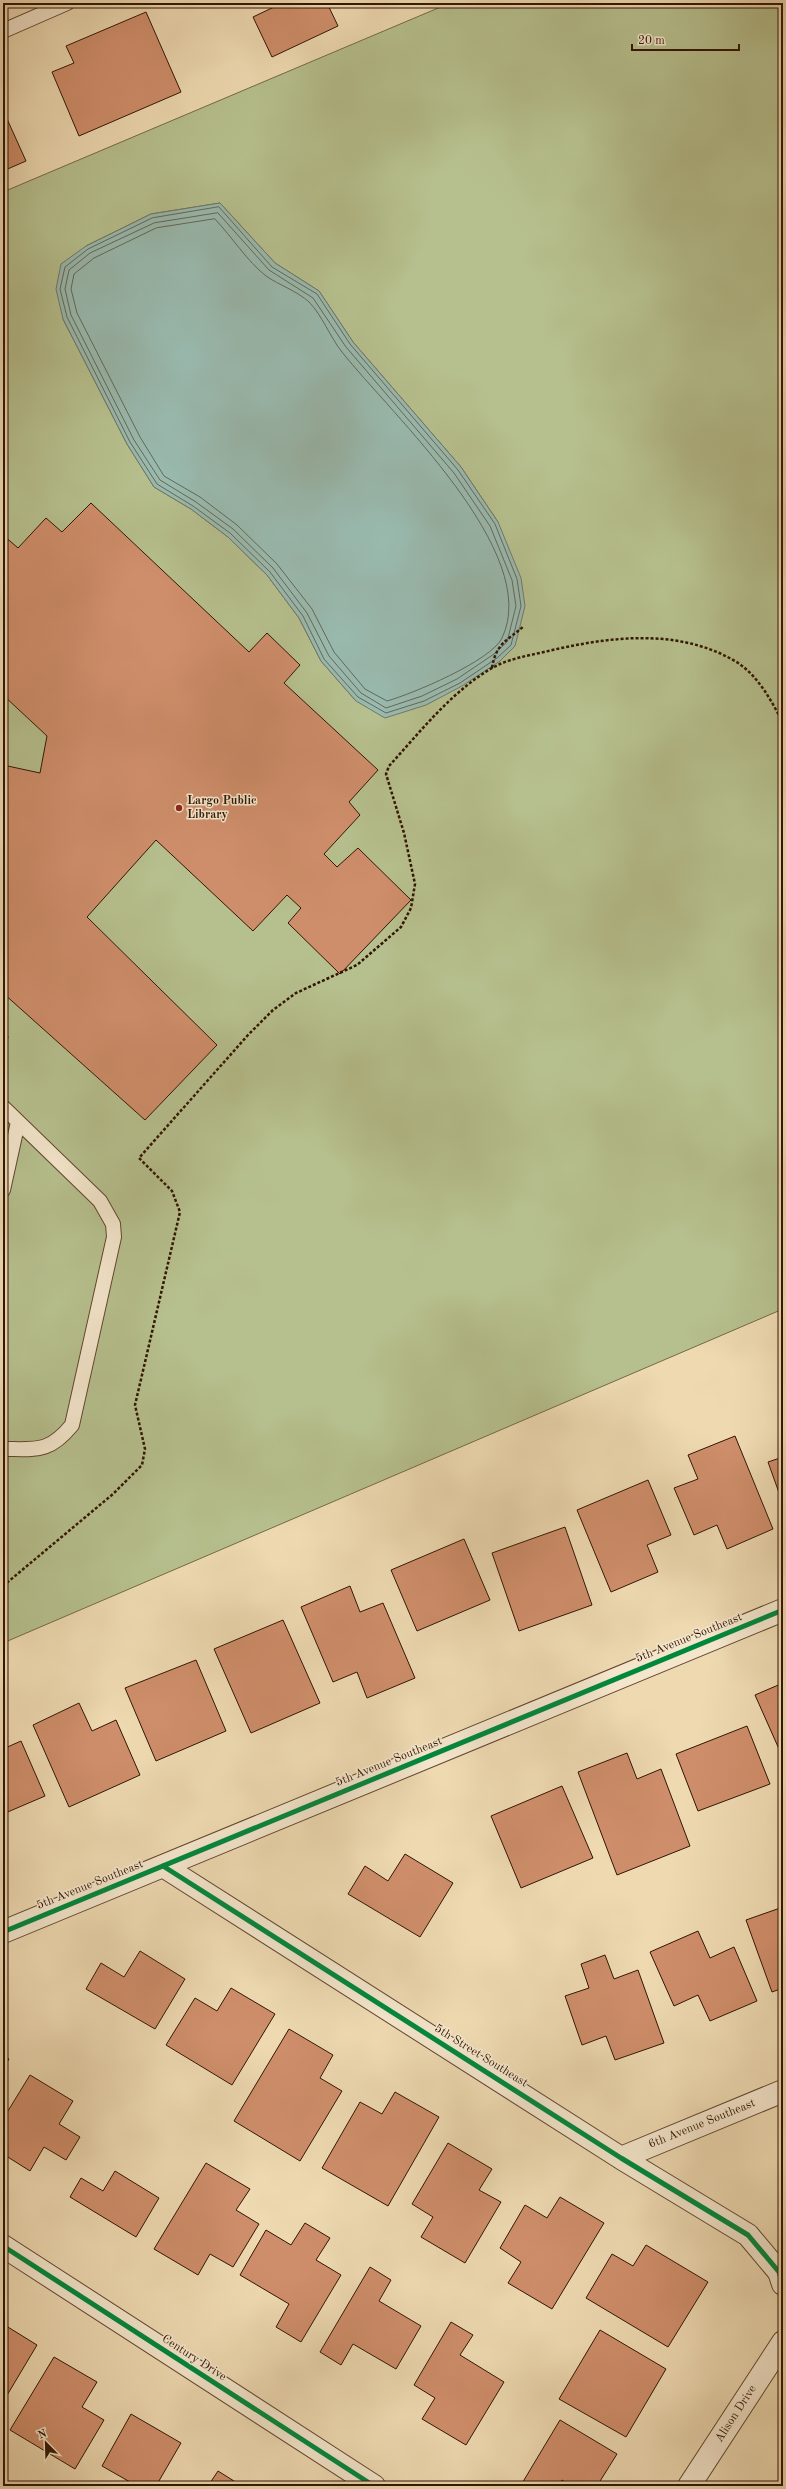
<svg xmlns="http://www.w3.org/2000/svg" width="786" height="2489" viewBox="0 0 786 2489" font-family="'Old Standard TT',serif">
  <rect width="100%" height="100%" fill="#eed9b1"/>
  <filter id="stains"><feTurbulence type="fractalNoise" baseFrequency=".005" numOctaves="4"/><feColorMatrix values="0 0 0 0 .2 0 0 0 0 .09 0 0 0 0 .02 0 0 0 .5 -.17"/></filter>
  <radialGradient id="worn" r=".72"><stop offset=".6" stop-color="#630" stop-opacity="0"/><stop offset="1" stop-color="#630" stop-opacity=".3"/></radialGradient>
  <path fill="#b6c08e" stroke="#746a48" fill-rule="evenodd" d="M450,3h333v1306l-780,334v-1451zM220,203l55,60 44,28 34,51 108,125 37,55 -142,179 -35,-40 -22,-43 -32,-43 -39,-38 -37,-28 -37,-22 -27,-43 -64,-125 23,-73 65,-32z"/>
  <path fill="#99baaf" stroke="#6f786a" d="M220,203l55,60 44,28 34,51 108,125 37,55 23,56 4,28 -10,40 -15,15 -38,25 -36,19 -41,13 -29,-17 -35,-40 -22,-43 -32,-43 -39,-38 -37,-28 -37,-22 -27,-43 -64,-125 -7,-30 5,-25 25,-18 65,-32z"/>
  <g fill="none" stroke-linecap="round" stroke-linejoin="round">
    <path stroke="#656858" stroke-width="1" d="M219,207l53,60 45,27 33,50 108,126 37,54 22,55 4,27 -10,39 -14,13 -37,25 -36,18 -38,12 -28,-16 -34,-38 -21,-43 -33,-44 -40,-39 -37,-27 -36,-22 -27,-42 -63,-125 -7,-28 5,-22 23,-18 64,-31z
      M218,213l51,57 44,28 33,49 108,126 36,53 22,54 4,26 -9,36 -13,12 -37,25 -35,17 -36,12 -25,-15 -32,-37 -22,-43 -34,-45 -40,-39 -37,-27 -36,-22 -26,-40 -63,-125 -6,-26 4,-19 21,-17 64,-30z
      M215,219c17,18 32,42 51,57 13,9 31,15 43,26 13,13 21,35 33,50 48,61 201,201 160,286 -11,23 -90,56 -115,63l-22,-12 -31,-37 -22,-43 -35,-45 -40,-39 -37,-28 -36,-21 -24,-39 -63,-124 -6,-24 3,-15 20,-16 62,-30z"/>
  </g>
  <path fill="#cf8e6b" stroke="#311502" d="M272,3h55l11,23 -66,31 -19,-40 21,-10z
    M146,12l35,80 -102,44 -27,-64 22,-9 -8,-17z
    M3,110l23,51 -23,10z
    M91,503l158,149 18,-19 33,32 -16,18 94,87 -29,32 11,13 -36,39 13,13 21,-19 53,52 -71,74 -52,-51 13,-15 -14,-13 -34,36 -97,-91 -69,77 130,128 -72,75 -142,-127v-228l37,8 7,-37 -44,-41v-160l15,13 28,-30 16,14z
    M735,1436l38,93 -46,20 -10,-24 -23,10 -20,-47 24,-9 -10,-24z
    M783,1457v47l-15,-42z
    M648,1480l23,55 -24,10 11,27 -47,20 -34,-82z
    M565,1527l27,78 -73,26 -27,-78z
    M464,1539l26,61 -73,31 -26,-61z
    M350,1586l10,26 23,-9 32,75 -48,20 -10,-26 -24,10 -32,-75z
    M283,1620l37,83 -69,30 -37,-84z
    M196,1660l30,71 -70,30 -31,-73z
    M783,1683v75l-28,-63z
    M79,1703l13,28 24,-11 24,55 -71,32 -36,-82z
    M747,1726l23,58 -72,27 -22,-57z
    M21,1741l24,55 -42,18v-65z
    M627,1753l10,26 24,-10 29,77 -73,29 -39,-103z
    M562,1786l31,72 -72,30 -30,-72z
    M405,1854l48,29 -33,54 -72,-43 17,-28 23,15z
    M783,1907v81l-11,4 -26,-72z
    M698,1931l12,27 24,-11 23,54 -47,20 -12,-26 -24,11 -24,-54z
    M140,1951l45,28 -30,50 -69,-40 15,-26 23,14z
    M605,1955l9,24 24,-9 26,73 -49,17 -9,-24 -24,9 -17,-49 24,-8 -8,-24z
    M231,1988l44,26 -43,71 -66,-40 29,-47 22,13z
    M289,2029l44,26 -13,23 22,13 -42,70 -66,-40z
    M3,2055l6,4 -6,10z
    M30,2075l43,26 -14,23 21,13 -14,23 -22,-13 -14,24 -27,-17v-35z
    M395,2092l44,25 -51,89 -66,-38 38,-66 22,12z
    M448,2143l44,26 -13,21 22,12 -36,61 -44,-26 12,-20 -21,-13z
    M206,2163l44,26 -14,21 23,14 -26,43 -23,-13 -12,21 -44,-26z
    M115,2171l44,27 -23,39 -66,-40 11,-19 22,13z
    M560,2197l44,26 -52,86 -44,-26 13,-21 -21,-14 25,-43 22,13z
    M305,2223l25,15 -14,22 25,15 -40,67 -25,-15 13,-23 -49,-29 26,-45 25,15z
    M646,2245l62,37 -40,65 -82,-49 26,-44 21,12z
    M370,2267l21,13 -12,21 42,25 -25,43 -43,-25 -12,21 -21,-13z
    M451,2322l22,13 -13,20 44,27 -38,63 -44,-26 13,-21 -21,-13z
    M3,2324l34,21 -34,57z
    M600,2330l66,39 -40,68 -67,-38z
    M54,2357l43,25 -15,25 22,13 -29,49 -65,-39z
    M131,2414l50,29 -25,43h-19l-35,-20z
    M560,2420l57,34 -20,32h-25l-10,-6 -3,6h-37l-1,-1z
    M218,2471l24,15h-34z
    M783,2477v9h-6z"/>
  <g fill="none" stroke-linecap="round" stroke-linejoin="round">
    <defs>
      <path id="lane" d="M3,31l64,-28
        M3,1107l97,94 13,23 1,13 -42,188c-23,28 -35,24 -69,24
        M3,1190l15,-68"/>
      <path id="street" d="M163,1866l458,292 127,77 31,37 4,12
        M3,1932l780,-322
        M621,2158l162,-67
        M3,2246l371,240
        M689,2486l94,-144"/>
    </defs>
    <use href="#lane" stroke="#60462e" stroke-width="16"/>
    <use href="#street" stroke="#60462e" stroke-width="24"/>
    <path stroke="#311502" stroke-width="2.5" stroke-dasharray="3 2" stroke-linecap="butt" d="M492,668c4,-25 15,-27 32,-42
      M3,1033l5,5
      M3,1586l110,-92 29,-29 3,-16 -10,-44 45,-193 -8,-21 -33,-33 109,-123 25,-25 23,-17 61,-28 44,-38 10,-19 4,-24 -11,-51 -18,-59 3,-8c31,-34 62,-74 103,-98 16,-9 34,-12 52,-16 63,-15 132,-25 191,9 23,14 36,39 48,62"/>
    <use href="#lane" stroke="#f4e6cc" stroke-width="14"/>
    <use href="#street" stroke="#f4e6cc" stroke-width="22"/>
    <defs>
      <path id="cycleway" d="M163,1866l458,292 127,77 31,37 4,12
        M3,1932l780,-322
        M3,2246l371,240"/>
    </defs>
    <use href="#cycleway" stroke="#f4e6cc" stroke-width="8"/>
    <use href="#cycleway" stroke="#00873e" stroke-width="5"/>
  </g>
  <circle fill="#8f2418" stroke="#f4e6cc" stroke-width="1.5" cx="179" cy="808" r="4"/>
  <g text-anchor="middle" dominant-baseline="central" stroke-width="3" stroke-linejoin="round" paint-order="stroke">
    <g font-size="12" font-weight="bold" fill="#311502" stroke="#f4e6cc" text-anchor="start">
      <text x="187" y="801">Largo Public<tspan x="187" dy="14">Library</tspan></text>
    </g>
    <g font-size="12" fill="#311502" stroke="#f4e6cc">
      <text transform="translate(689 1638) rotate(-22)">5th Avenue Southeast</text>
      <text transform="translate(389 1762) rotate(-22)">5th Avenue Southeast</text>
      <text transform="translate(90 1885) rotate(-22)">5th Avenue Southeast</text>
      <text transform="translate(481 2056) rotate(32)">5th Street Southeast</text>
      <text transform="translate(702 2124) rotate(-22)">6th Avenue Southeast</text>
      <text transform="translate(194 2358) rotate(33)">Century Drive</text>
      <text transform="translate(736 2414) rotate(-57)">Alison Drive</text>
    </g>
  </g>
  <rect width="786" height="2489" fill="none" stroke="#eed9b1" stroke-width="16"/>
  <rect x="4" y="4" width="778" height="2481" fill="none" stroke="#311502" stroke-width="2"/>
  <rect x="8" y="8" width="770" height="2473" fill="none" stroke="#311502"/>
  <g transform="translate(46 2443) rotate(337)" stroke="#f4e6cc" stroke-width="3" paint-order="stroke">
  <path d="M0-3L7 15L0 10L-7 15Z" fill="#311502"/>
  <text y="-6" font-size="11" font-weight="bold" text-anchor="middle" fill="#311502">N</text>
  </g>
  <path d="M632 44v6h107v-6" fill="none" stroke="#311502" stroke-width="2"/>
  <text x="638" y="44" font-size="12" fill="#311502" stroke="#f4e6cc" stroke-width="3" paint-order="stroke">20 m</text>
  <rect width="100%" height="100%" filter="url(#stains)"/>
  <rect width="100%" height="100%" fill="url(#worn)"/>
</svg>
